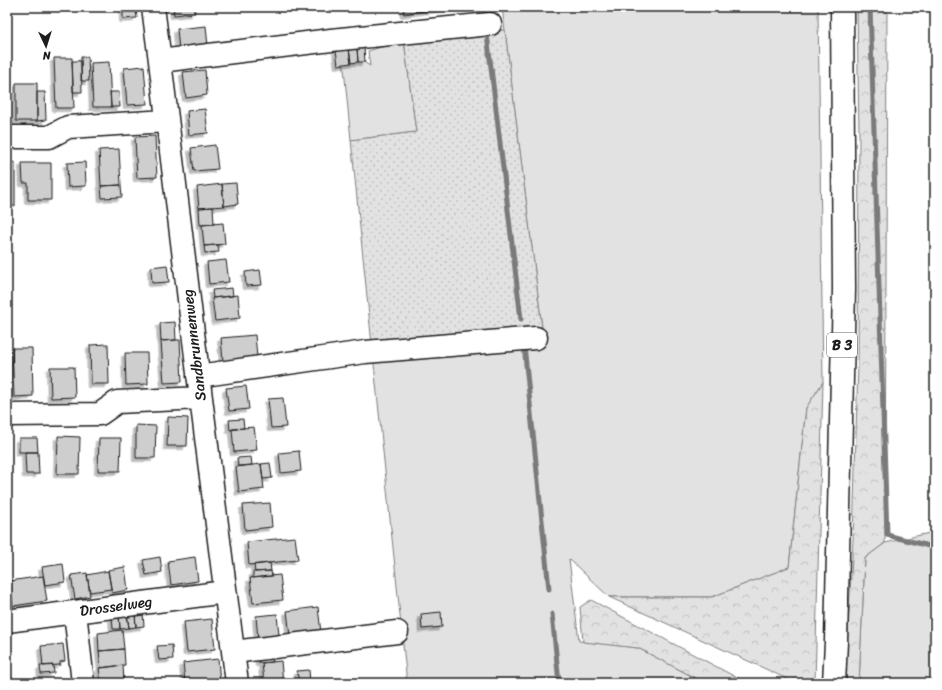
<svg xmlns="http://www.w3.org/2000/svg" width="942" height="690" viewBox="0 0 942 690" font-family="Sriracha,sans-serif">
  <defs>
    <pattern id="forest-crowns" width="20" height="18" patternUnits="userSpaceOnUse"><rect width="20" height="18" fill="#e2e2e2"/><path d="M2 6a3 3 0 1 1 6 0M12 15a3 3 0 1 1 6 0" fill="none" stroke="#c1c1c1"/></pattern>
    <pattern id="garden-dots" width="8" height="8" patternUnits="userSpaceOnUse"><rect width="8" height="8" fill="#e2e2e2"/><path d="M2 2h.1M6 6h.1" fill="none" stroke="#c1c1c1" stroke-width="1.8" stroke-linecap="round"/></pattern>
    <filter id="shadow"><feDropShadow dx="-3.5" dy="3.5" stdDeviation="0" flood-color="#0004"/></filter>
  </defs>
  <rect width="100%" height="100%" fill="#fff"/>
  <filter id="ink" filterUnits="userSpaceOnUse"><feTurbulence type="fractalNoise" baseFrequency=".025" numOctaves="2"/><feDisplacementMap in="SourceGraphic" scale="8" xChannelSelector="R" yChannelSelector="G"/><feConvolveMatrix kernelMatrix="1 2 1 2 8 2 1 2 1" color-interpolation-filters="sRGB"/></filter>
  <g filter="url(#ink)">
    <path fill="#e2e2e2" stroke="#7f7f7f" d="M502,7h316l5,375 -17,26 -17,159 -77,30h-103l-40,-38 10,82 59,7 67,35h-298l-35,-338 170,-17z
      M404,40l12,92 -65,8 -9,-92 28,18 -2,-15z
      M934,532l1,151h-76l6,-125 20,-15z"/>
    <path fill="url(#forest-crowns)" stroke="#7f7f7f" d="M857,7h30l-2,536 -20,15 -6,125h-14l8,-144 5,-176 1,-229z
      M823,382l-8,301h-19l-187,-86h103l77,-30 17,-159z
      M591,600l156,83h-42l-67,-35 -55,-6 -3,-35z"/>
    <path fill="url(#garden-dots)" stroke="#7f7f7f" d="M505,30l37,298 -170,17 -21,-205 65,-8 -12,-92z"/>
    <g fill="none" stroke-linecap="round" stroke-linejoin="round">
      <path stroke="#7a7a7a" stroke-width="5" d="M870,7l17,528 42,11
        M487,34l34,285
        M524,345l25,244
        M552,614l7,69"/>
    </g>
    <path fill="#cecece" stroke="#1c1c1c" filter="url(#shadow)" d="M122,7h14v2l-13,1z
      M173,7h21l1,6 -21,2z
      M403,7h50l-49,7z
      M136,9l1,9 -14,1v-9z
      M206,26l2,21 -29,3 -2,-21z
      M364,47l1,15h-7l-1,-14z
      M357,48l1,14 -7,1 -2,-14z
      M349,49l2,14 -13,2 -2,-15z
      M81,57h7l1,24h-8z
      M54,58h18l2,50h-18z
      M72,61h9l1,31h-9z
      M109,62l2,45h-18l-2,-44z
      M144,66l3,38 -20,1 -3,-37z
      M205,70l2,25 -21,3 -3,-26z
      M16,83h21v38h-21z
      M37,92h8l1,28 -9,1z
      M110,92h9l1,15h-9z
      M205,109l3,24 -19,2 -2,-24z
      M155,136l2,41 -20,1 -2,-41z
      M215,145l3,24 -24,2 -3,-23z
      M119,149l2,36 -20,1 -2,-36z
      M15,162v44h-8v-43z
      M85,162l1,24 -18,1 -1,-24z
      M22,163h29v37h-23v-17h-5z
      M236,183l2,21 -14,2 -2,-22z
      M222,184l2,22 -25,2 -2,-21z
      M121,185l1,12 -20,1 -1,-12z
      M213,207l1,17 -14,1 -1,-17z
      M223,223l2,21 -21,2 -2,-21z
      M218,245l1,7 -14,1 -1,-7z
      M226,260l3,22 -20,2 -2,-22z
      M167,265l2,17 -17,1 -1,-16z
      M260,270l2,15 -16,1 -1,-14z
      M232,288l1,8 -20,2 -1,-8z
      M238,295l2,23 -25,3 -3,-23z
      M175,322l1,18 -15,1 -1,-18z
      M255,335l2,22 -34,4 -2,-23z
      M176,340h4l2,42 -18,1 -3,-42z
      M108,344l1,40h-18l-1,-39z
      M12,348h20l1,48 -19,1z
      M125,353h22l1,31 -22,1z
      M50,367h24l1,30 -24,1z
      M246,386l3,23 -20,2 -3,-23z
      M283,398l3,29 -15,1 -3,-29z
      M168,417l20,1 -1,28h-20z
      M243,419l1,9 -14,2 -1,-10z
      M136,425l20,1 -1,32h-19z
      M254,427l3,23 -23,2 -2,-23z
      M58,436l22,1 -1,37h-22z
      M19,438h18l1,14h-19z
      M99,438h22l-1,33h-22z
      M299,451l2,20 -20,2 -2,-20z
      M25,452h13l1,22h-13z
      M251,457l1,8 -14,1 -1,-8z
      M270,463l2,15 -9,1 -2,-15z
      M261,464l3,25 -25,3 -3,-25z
      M270,503l2,24 -27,3 -2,-25z
      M295,537l3,23 -49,5 -2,-23z
      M160,557l2,15 -16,3 -3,-15z
      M195,557l3,24 -27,4 -3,-24z
      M270,563l1,8 -16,1 -1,-7z
      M63,564l2,18 -20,3 -3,-18z
      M125,567l3,23 -16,3 -4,-23z
      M108,571l3,18 -21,3 -3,-17z
      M271,571l1,5 -19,2v-6z
      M87,573l3,23 -15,3 -4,-24z
      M280,575l3,25 -30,3 -3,-25z
      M43,576l4,25 -34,5 -3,-25z
      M318,607l3,26 -31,3 -3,-25z
      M441,612l1,15 -20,2 -1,-15z
      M135,613h8l1,13 -8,1z
      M135,613l1,14 -7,1 -2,-14z
      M127,614l2,14 -9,1 -1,-14z
      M277,614l2,22 -21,3 -2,-23z
      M119,615l1,14h-7l-1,-13z
      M212,619l3,30 -28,3 -3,-30z
      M122,630l2,19 -25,2 -1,-18z
      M63,644l2,17 -5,1v3l-17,1 -2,-20z
      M172,645l1,14 -14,1 -2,-14z
      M124,649l1,16 -24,3 -2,-17z
      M272,654l1,8 -14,1v-7z
      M218,659l2,24h-27v-3l-8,1 -2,-18z
      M281,661l2,22h-19l-2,-20z
      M53,665l1,8 -13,1 -1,-8z
      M123,665l1,18h-23l-2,-15z
      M309,670l1,13h-11l-2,-12z"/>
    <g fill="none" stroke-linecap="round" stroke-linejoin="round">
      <defs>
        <path id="minor" d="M153,7l7,54 41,337 36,285
          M160,61l171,-21 159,-16
          M7,137h42l19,-10 99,-6
          M198,376l167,-24 171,-14
          M7,415l93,-1 17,-12 84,-4
          M75,612l8,71
          M7,621l218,-29
          M233,652l164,-20"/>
        <path id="major" d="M834,683l2,-41 8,-353 -2,-282"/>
      </defs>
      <use href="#minor" stroke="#1c1c1c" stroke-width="25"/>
      <use href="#major" stroke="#1c1c1c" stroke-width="25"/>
      <use href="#minor" stroke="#fff" stroke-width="22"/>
      <use href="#major" stroke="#fff" stroke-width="22"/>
    </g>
  </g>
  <g text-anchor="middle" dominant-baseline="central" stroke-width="3.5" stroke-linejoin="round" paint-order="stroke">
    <rect fill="#fff" stroke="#606060" stroke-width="1" x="827" y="333" width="30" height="24" rx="3"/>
    <g font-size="14" font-weight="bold" fill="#1c1c1c">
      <text x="842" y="345">B 3</text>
    </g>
    <g font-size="15" fill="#1c1c1c" stroke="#fff">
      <text transform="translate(194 345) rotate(-97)">Sandbrunnenweg</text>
      <text transform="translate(116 606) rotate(-8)">Drosselweg</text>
    </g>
  </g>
  <rect width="942" height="690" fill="none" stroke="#fff" stroke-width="24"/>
  <rect x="12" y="12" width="918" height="666" fill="none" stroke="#1c1c1c" stroke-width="1.5" filter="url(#ink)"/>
  <g transform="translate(46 46) rotate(176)" stroke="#ffffff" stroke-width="3" paint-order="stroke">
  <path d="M0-3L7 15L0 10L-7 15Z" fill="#1c1c1c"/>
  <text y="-6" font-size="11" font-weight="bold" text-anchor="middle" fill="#1c1c1c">N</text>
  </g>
</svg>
